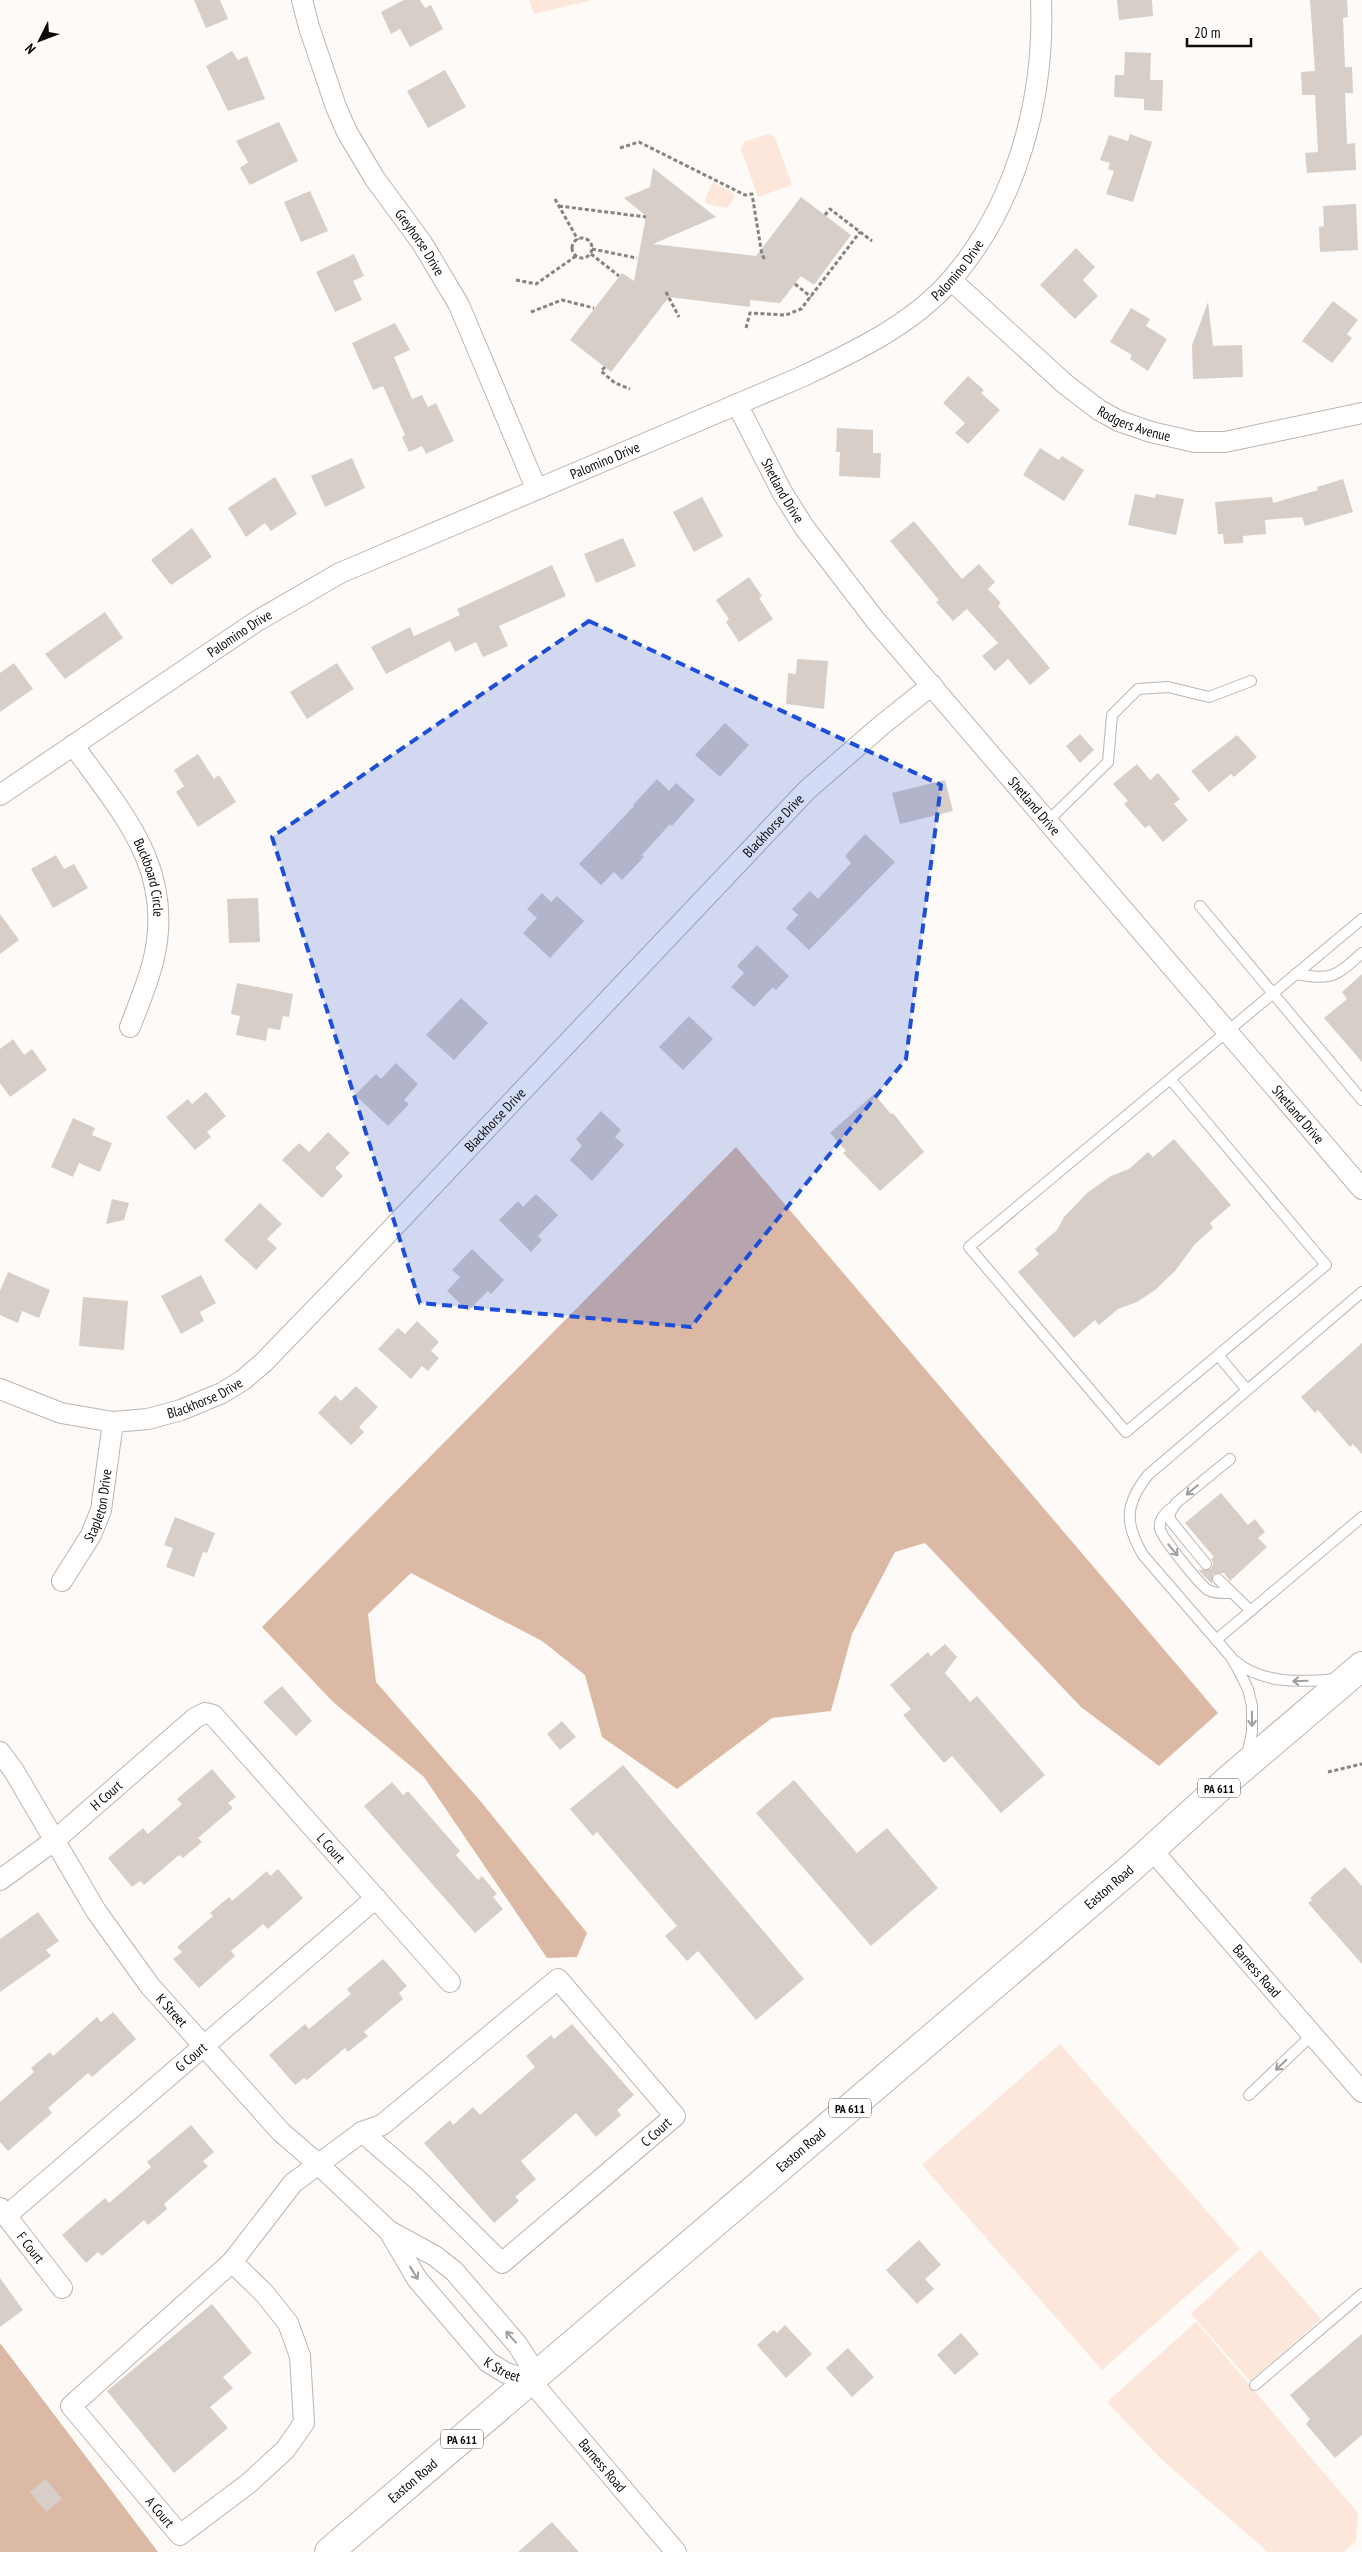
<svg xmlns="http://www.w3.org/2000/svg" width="1362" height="2552" viewBox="0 0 1362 2552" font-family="'PT Sans Narrow',sans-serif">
  <rect width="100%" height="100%" fill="#fefaf7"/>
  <path fill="#fde6da" d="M529,0h63l-58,14z
    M768,134l7,3 17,48 -34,12 -17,-48 3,-7z
    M713,182l19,10 3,5 -8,11 -21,-4 -1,-5z
    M1060,2044l180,205 -138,121 -180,-205z
    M1260,2250l61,69 -71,62 -59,-67z
    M1196,2322l162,191 -2,28 -12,11h-76l-107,-93 -54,-57z"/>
  <path fill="#dcb9a5" d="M736,1147l482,566 -59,53 -78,-59 -156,-164 -30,9 -43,82 -21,77 -59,7 -95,71 -75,-52 -17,-62 -43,-34 -131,-68 -43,41 8,68 106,121 105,130 -10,24 -30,1 -123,-181 -91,-75 -71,-75z
    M0,2343l158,209h-158z"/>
  <path fill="#d7cec8" d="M194,0h26l8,19 -22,9z
    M404,0h16l5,8 6,-3 12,24 -33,18 -10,-18 -9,5 -10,-22z
    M1117,0h35l1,16 -34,4z
    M1310,0h37l1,17 -5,1 2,49h7l1,26h-8l2,51 8,-1 1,27 -49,3 -2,-20 13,-1 -3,-57h-13l-1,-23 14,-1z
    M232,51l6,9 9,-4 18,43 -37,12 -22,-45z
    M1125,52l26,1 -1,27h13l-1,31 -18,-1v-11l-30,-2 1,-22h9z
    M445,70l21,37 -38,21 -21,-37z
    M279,122l19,39 -48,24 -10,-17 8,-6 -12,-21z
    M1130,134l22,8 -19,60 -27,-8 8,-23 -6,-2 2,-6 -10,-3 9,-25 19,6z
    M653,168l63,49 -63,27 103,12 45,-59 50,38 -37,50 -13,-9 -21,27 -30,-3v7l-81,-10 -58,75 -41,-32 52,-67 12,8 12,-65 -22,-18 26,-11z
    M310,191l18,40 -27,11 -17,-40z
    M1356,204l2,46 -38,2 -1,-25 5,-1 -1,-20z
    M1076,248l19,19 -12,13 15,16 -23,23 -35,-34z
    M354,254l10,22 -11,5 9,19 -27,12 -19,-40z
    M1333,301l25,19 -11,14 5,4 -20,25 -30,-22z
    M1208,302l5,44 29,-1 1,32 -50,2 -1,-34z
    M1131,308l19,11 -4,7 21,13 -19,32 -18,-12 2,-4 -22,-13z
    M395,323l15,27 -16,7 18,42 10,-4 6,12 8,-4 18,38 -28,13 -4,-8 -13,6 -7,-15 3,-2 -22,-49 -10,4 -21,-47z
    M968,376l16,14 -3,3 19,17 -32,34 -13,-11 10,-10 -22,-20z
    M837,428l36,2v23h8l-1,25 -41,-2 1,-24h-4z
    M1040,448l19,12 3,-4 22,14 -20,31 -41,-26z
    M352,458l13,30 -40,19 -14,-31z
    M275,477l22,37 -26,17 -6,-8 -19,14 -18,-29z
    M1343,479l10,33 -48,14 -3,-9 -37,3 1,14 -23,2v7l-19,1 -1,-10h-5l-3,-32 57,-5 1,6 45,-13 -1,-3z
    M1135,494l20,4 1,-4 28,5 -8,36 -48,-10z
    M702,497l21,39 -29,16 -21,-40z
    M914,521l48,58 17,-15 16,18 -7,7 13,14 -3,3 52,62 -20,17 -22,-26 -13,12 -13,-15 16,-13 -31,-34 -14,12 -17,-19 3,-2 -49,-59z
    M192,528l20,29 -41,28 -20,-25z
    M623,538l13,28 -40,17 -12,-29z
    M552,565l14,31 -67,30 9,20 -25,11 -7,-15 -21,10 -5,-11 -64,33 -15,-27 39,-20 4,9 46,-21 -3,-6z
    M749,577l13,19 -3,2 14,21 -34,23 -13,-20 3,-3 -13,-19z
    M105,612l18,26 -58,41 -20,-25z
    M797,659l31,2 -4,48 -38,-5 2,-31 8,1z
    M14,663l19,26 -33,23v-39z
    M337,663l17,26 -47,30 -17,-27z
    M725,723l24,22 -29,32 -25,-22z
    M1080,734l14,16 -14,13 -14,-17z
    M1237,735l20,22 -23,20 -3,-3 -22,18 -18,-21z
    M198,754l16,25 5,-4 17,27 -38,25 -22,-35 8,-6 -10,-16z
    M1137,764l13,16 8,-7 22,26 -6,5 14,16 -25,22 -14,-17 -4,3 -21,-24 4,-3 -15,-17z
    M657,779l12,12 7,-8 19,17 -23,26 -2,-2 -28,31 2,2 -22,23 -8,-8 -13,13 -22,-21 55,-58 -1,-1z
    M945,780l8,31 -53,13 -8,-31z
    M865,834l30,28 -86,88 -23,-22 12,-13 -6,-6 18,-18 8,8 33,-36 -6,-7z
    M56,855l8,14 10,-5 14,24 -35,20 -22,-39z
    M542,893l9,9 6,-6 27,25 -34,37 -27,-25 14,-15 -10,-9z
    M258,898l2,44 -31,1 -2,-44z
    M0,914l19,26 -19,14z
    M757,945l32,31 -13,14 -3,-3 -19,20 -23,-20 13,-14 -7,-7z
    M1362,974v88l-38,-44 23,-19 -5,-7z
    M237,983l56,11 -4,23 -6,-1 -3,14 -12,-2 -2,13 -30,-6 4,-19 -9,-2z
    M461,998l27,25 -34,37 -28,-25z
    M689,1016l24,23 -30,31 -24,-23z
    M13,1039l11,16 8,-6 15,21 -37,27 -10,-14v-34z
    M396,1063l22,21 -14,16 5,4 -21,22 -33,-31 21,-21 5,5z
    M206,1092l20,24 -19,16 4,5 -16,13 -29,-33 22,-18 4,5z
    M874,1094l17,20 2,-1 31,39 -44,39 -37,-38 3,-2 -16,-18z
    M601,1111l20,19 -6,7 9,8 -32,36 -22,-21 12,-14 -6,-7z
    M73,1118l22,10 -3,7 20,8 -12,29 -21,-9 -6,14 -22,-10z
    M328,1132l22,21 -15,15 8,8 -21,22 -40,-38 17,-17 10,9z
    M1174,1139l57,66 -21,18 3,5 -18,16 -20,27 -20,19 -18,12 -19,7 -19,16 -4,-5 -21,18 -56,-66 21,-18 -4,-5 22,-19 7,-13 23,-24 24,-17 18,-7 19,-17 5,5z
    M536,1194l22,21 -20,21 4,4 -11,12 -32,-32 19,-19 5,6z
    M112,1199l17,4 -5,17 -18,4z
    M260,1203l22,21 -15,15 10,9 -21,22 -32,-30z
    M472,1249l32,31 -13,14 -3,-3 -20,20 -21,-20 13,-14 -8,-7z
    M8,1272l42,18 -11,28 -17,-7 -4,12 -18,-8v-24z
    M201,1275l15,28 -16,9 4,9 -23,13 -20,-38z
    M83,1297l45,4 -4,49 -45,-4z
    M417,1321l22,21 -8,9 8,7 -11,13 -6,-5 -11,13 -33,-30 20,-21 7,6z
    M1362,1343v111l-9,-10 -3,3 -32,-37 -3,3 -14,-16z
    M356,1386l22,21 -19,20 5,5 -13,13 -33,-32 17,-18 6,6z
    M1221,1493l27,32 7,-6 10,13 -7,6 9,9 -37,34 -6,-8 -11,1 -1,10 -14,-14 13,-1 2,-6 -2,-4 3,-2 -29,-34z
    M175,1517l40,16 -8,20 -4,-1 -9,25 -28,-10 7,-19 -9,-3z
    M945,1644l12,13 -12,16 25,29 7,-6 68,79 -44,38 -49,-57 -8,7 -41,-48 8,-6 -21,-24 38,-33 3,4z
    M282,1686l30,35 -16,15 -33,-34z
    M562,1721l14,16 -16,13 -13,-16z
    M623,1765l181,214 -48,41 -58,-69 -11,10 -22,-25 12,-10 -80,-94 -4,4 -23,-27z
    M212,1769l24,28 -8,6 5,5 -35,30 4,4 -19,16 -4,-3 -35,30 -4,-4 -8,6 -24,-29 35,-30 5,6 34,-30 -5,-5z
    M794,1780l63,73 30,-25 51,60 -67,58 -115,-133z
    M392,1782l11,13 5,-4 52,60 -4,4 22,25 4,-4 15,18 -4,3 10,12 -28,24 -111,-127z
    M1345,1867l17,19v78l-54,-61 4,-3 -2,-2z
    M278,1869l25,29 -35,31 -5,-5 -32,27 4,5 -36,32 -26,-29 9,-7 -5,-5 36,-31 -3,-3 19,-16 3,4 35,-30 3,5z
    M38,1912l21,29 -13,9 5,6 -51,36v-53z
    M383,1959l24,27 -8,7 4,6 -39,33 4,4 -20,16 -3,-4 -38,32 -3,-2 -9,7 -26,-30 36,-31 4,5 42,-35 -4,-5z
    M113,2012l23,27 -44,38 -4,-4 -40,35 4,5 -44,38 -8,-9v-40l34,-30 -3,-4 19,-16 3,4 44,-39 4,5z
    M572,2024l62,71 -17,15 4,5 -25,22 -20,-24 -55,48 15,18 -21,18 4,4 -25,22 -70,-80 26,-23 3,5 20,-18 7,8 55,-48 -9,-11 25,-21 3,4z
    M191,2125l23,27 -11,9 5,5 -44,38 3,5 -19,16 -4,-5 -42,36 -4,-4 -12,11 -24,-28 43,-37 4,5 42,-36 -4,-5z
    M919,2240l22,25 -16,14 9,10 -17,15 -31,-34z
    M0,2278l23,32 -23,17z
    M212,2304l40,49 -29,24 10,11 -23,19 18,21 -54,45 -67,-82z
    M785,2325l27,29 -26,24 -29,-33 17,-15 3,3z
    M961,2333l18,21 -24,21 -18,-20z
    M1362,2334v101l-27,23 -29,-34 4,-5 -20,-24z
    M848,2348l26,29 -22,20 -26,-29z
    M46,2479l16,20 -16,13 -16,-20z
    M552,2522l27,30h-61z"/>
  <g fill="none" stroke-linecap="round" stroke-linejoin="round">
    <defs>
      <path id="service" d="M1048,821l60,-59 4,-47 26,-26 30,-2 41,10 42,-16
        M1200,906l162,194
        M1295,974c38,6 39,4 67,-21
        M1171,1080l155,185 -200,167 -157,-185 393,-328
        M1218,1355l29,35
        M1170,1509c-5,5 -12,11 -10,20 2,9 40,56 48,61 7,4 15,3 23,3
        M1206,1564l-35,-43 -2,-7 7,-11 54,-44
        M1218,1579l33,32
        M1216,1640l146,-123
        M1235,1661c29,24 68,21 103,18
        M1247,1756l5,-24v-26l-4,-17 -9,-18 -8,-14 -88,-102c-19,-32 -18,-51 5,-80l214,-183
        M1249,2095l63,-60
        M1255,2385l107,-91"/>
      <g id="minor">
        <path id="s1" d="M302,0l7,27 27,80 11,25 28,47 47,64 37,62 77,183"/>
        <path id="s2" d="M951,280l114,104 34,26 20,11 32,11 44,10h30l137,-29"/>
        <path id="s3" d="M737,404l45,88 22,35 72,94 486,568"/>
        <path id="s4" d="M73,745c50,69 103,125 80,217 -6,23 -15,44 -23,65"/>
        <path id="s5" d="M0,795l257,-174 83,-48 459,-195c53,-25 113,-53 152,-98 66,-76 94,-182 90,-280"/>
        <path id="s6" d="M0,1389l61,24 52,9 35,-3 33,-9 41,-17 21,-13 20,-17 88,-91 456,-482 76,-66 49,-39"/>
        <path id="s7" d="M62,1581l29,-46 10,-25 12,-88"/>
        <path id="s8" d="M0,1752l14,19 82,140 54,75 131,146 37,32 71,67 28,48 71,83 18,11 24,7"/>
        <path id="s9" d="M1152,1850l210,242"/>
        <path id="s10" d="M0,1880l55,-40 140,-122 10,-5 8,2 237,267"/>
        <path d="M558,1979l117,137 -173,147 -82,-81 -58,-50 20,-7z"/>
        <path id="s11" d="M0,2208l62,80"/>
        <path id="s12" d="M6,2216l370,-318"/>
        <path d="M391,2232l44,24 19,15 63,73 11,17 2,19"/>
        <path d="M232,2262l32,31 24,30 12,33 4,67 -19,27 -36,33 -69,52 -109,-129z"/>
        <path d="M232,2262l61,-79 69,-51"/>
        <path id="s13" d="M530,2380l146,172"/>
      </g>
      <g id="trunk">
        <path id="s14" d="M329,2552l801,-683 98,-89 134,-114"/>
      </g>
    </defs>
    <use href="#service" stroke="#beb5b0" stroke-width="12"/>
    <use href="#minor" stroke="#beb5b0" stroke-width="22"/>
    <use href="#trunk" stroke="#beb5b0" stroke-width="30"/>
    <path stroke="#878381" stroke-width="3" stroke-dasharray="4 2.5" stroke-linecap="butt" d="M620,148l19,-6 106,53 7,-1 10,61 4,6
      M555,199l23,41
      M559,206l87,11
      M825,215l5,-6 42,32
      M572 248a10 10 0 1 1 20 0a10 10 0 1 1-20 0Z
      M592,249l45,9
      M591,254l28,22
      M516,280l20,4 40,-28
      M795,284l16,13
      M666,292l13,25
      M531,312l31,-12 32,8
      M746,328l4,-15 36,2 15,-6 59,-77
      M605,367l-4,4 14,12 15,6
      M1328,1772l34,-8"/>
    <use href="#service" stroke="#fff" stroke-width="10"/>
    <use href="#minor" stroke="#fff" stroke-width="20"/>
    <use href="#trunk" stroke="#fff" stroke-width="28"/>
  </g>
  <defs><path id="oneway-shaft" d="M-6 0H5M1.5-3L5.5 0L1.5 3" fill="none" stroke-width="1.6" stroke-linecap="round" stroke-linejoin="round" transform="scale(1.25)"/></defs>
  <g stroke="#9f9d9d">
    <use href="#oneway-shaft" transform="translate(1192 1490) rotate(140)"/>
    <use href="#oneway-shaft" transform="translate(1173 1550) rotate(50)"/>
    <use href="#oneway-shaft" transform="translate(1300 1681) rotate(178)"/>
    <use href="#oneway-shaft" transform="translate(1252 1719) rotate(89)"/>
    <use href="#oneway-shaft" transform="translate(1281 2065) rotate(136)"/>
    <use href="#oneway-shaft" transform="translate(414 2273) rotate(58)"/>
    <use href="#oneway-shaft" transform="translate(511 2337) rotate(-131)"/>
  </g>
  <path fill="#1d4ed8" fill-opacity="0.2" stroke="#1d4ed8" stroke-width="4" stroke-dasharray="10 6" stroke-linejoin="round" d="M589,621l352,164 -35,274 -215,268 -271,-24 -148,-466z"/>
  <g text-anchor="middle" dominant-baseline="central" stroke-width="4.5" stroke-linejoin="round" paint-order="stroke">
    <g fill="#fff" stroke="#565453" stroke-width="1">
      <rect x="1198" y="1778.5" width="42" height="19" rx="4"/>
      <rect x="829" y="2098.5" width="42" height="19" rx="4"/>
      <rect x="441" y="2429.5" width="42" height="19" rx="4"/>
    </g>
    <g font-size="12" font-weight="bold" fill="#0e0b09">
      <text x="1219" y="1788">PA 611</text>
      <text x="850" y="2108">PA 611</text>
      <text x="462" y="2439">PA 611</text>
    </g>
    <g font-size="14" fill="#0e0b09" stroke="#fff">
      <text stroke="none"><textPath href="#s1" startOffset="272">Greyhorse Drive</textPath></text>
      <text stroke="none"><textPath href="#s5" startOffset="1099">Palomino Drive</textPath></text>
      <text stroke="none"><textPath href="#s2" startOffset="235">Rodgers Avenue</textPath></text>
      <text stroke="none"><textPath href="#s5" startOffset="694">Palomino Drive</textPath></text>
      <text stroke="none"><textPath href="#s3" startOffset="98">Shetland Drive</textPath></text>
      <text stroke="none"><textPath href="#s5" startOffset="289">Palomino Drive</textPath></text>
      <text stroke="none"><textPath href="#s3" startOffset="502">Shetland Drive</textPath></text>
      <text stroke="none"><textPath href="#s6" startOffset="1024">Blackhorse Drive</textPath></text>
      <text stroke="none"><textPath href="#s4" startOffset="155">Buckboard Circle</textPath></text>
      <text stroke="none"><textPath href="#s3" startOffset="908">Shetland Drive</textPath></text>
      <text stroke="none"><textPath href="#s6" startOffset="619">Blackhorse Drive</textPath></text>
      <text stroke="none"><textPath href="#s6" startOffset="214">Blackhorse Drive</textPath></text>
      <text stroke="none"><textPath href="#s7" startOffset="85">Stapleton Drive</textPath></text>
      <text stroke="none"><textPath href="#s10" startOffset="136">H Court</textPath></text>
      <text stroke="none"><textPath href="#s10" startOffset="451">L Court</textPath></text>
      <text stroke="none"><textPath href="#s14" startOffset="1025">Easton Road</textPath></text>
      <text stroke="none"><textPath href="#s9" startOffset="160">Barness Road</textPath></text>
      <text stroke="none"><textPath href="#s8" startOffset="311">K Street</textPath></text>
      <text stroke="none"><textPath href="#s12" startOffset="244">G Court</textPath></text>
      <text transform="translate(656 2132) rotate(-42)">C Court</text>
      <text stroke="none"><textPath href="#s14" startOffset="620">Easton Road</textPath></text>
      <text stroke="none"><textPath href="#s11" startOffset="50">F Court</textPath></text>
      <text stroke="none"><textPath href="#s8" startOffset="802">K Street</textPath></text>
      <text stroke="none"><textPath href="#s13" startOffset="112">Barness Road</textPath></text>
      <text stroke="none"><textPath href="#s14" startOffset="110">Easton Road</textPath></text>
      <text transform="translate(160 2512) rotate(50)">A Court</text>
    </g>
  </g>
  <g transform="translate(40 40) rotate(228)" stroke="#ffffff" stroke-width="4" paint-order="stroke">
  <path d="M0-4L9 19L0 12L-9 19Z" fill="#0e0b09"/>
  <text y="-8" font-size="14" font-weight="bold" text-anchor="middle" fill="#0e0b09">N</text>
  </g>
  <path d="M1187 38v8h64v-8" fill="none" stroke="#0e0b09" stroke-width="2.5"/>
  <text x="1194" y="38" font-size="15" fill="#0e0b09" stroke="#ffffff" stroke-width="4" paint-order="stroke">20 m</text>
</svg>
